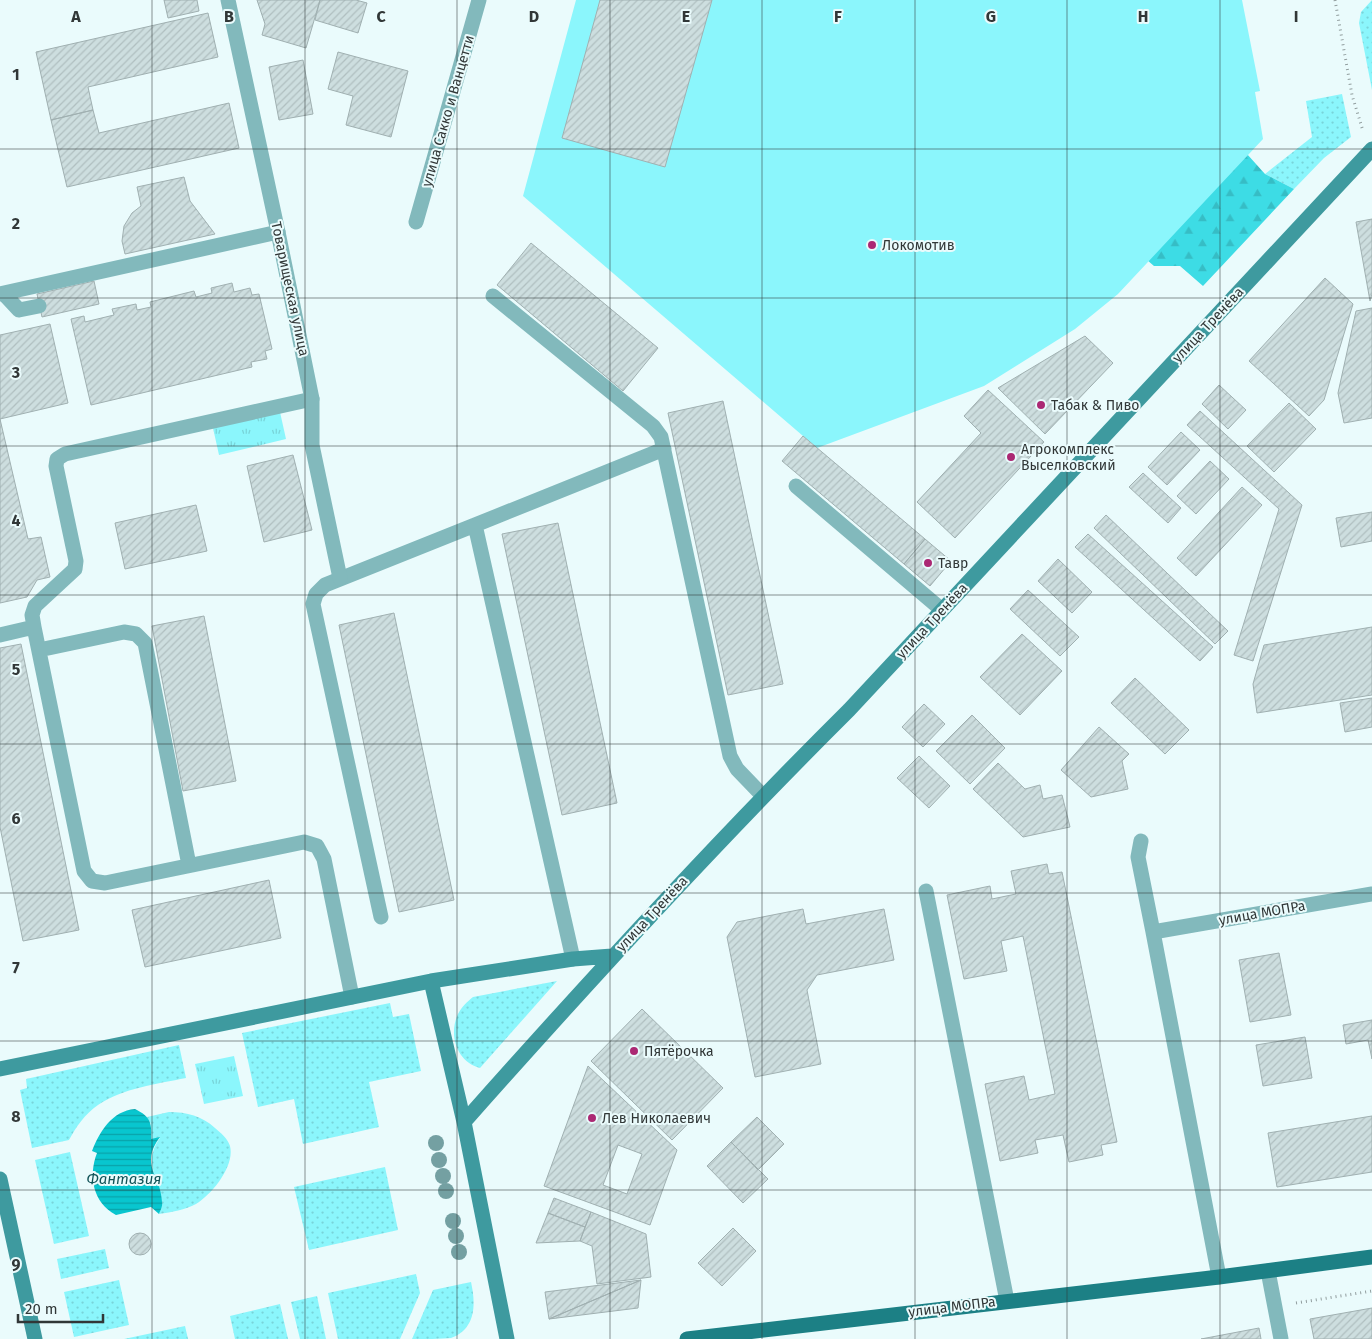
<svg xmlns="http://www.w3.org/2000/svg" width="1372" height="1339" viewBox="0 0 1372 1339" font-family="'Fira Sans',sans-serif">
  <defs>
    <pattern id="grass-dots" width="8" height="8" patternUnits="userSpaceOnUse" patternTransform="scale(1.25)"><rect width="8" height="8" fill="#8bf6fc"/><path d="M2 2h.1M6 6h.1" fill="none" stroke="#78d4d9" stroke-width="1.8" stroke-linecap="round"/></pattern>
    <pattern id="forest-firs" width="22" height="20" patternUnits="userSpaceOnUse" patternTransform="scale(1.25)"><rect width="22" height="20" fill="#3ddce5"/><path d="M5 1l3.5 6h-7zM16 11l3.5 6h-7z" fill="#36bdc5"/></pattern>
    <pattern id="park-tufts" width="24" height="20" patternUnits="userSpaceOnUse" patternTransform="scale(1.25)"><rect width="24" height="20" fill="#8bf6fc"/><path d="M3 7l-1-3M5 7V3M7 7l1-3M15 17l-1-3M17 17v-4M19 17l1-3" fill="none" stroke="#78d4d9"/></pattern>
    <pattern id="water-rules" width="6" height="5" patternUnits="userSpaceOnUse" patternTransform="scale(1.25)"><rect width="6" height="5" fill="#08c6cf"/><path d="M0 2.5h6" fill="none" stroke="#09a2a9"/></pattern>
    <pattern id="building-hatch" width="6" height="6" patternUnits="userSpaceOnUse" patternTransform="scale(1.25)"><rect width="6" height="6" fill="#cddedf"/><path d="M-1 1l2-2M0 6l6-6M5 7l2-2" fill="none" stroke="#b0bfc0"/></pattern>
  </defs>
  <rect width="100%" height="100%" fill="#eafbfc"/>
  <path fill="url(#grass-dots)" d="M1372,0v90l-13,-67 2,-11z
    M1342,94l9,43 -27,21 -30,31 -29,-15 47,-37 -6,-36z
    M557,981l-77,87c-23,-6 -32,-33 -22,-54 4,-8 9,-12 15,-17z
    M390,1003l3,14 16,-3 12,57 -52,11 10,45 -76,17 -9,-45 -36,8 -16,-74z
    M179,1045l7,33c-29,6 -63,10 -88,27 -13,9 -22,22 -29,35l-37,8 -12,-58 7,-2 -1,-9z
    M169,1112c18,0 33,4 46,16 6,5 13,11 15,18 5,20 -18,48 -34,58 -11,6 -24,8 -37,10 10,-29 -21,-46 1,-76l-9,2v-16l-4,-7z
    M70,1152l19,84 -35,8 -19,-84z
    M385,1167l13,63 -89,20 -15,-63z
    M105,1249l4,19 -48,11 -4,-20z
    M416,1274l4,19 -20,46h-62l-10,-46z
    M119,1280l10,45 -55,12 -10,-45z
    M471,1282c5,22 5,47 -20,56 -9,1 -29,1 -39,1l21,-49z
    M317,1296l9,43h-26l-9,-37z
    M280,1304l8,35h-53l-5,-23z
    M185,1326l3,13h-64z"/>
  <path fill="url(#forest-firs)" d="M1238,144l27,30 29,15 -91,97 -23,-20h-26l-44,-38z"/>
  <path fill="url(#park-tufts)" d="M280,412l6,27 -67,16 -6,-27z
    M234,1056l9,40 -39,8 -9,-40z"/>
  <path fill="#8bf6fc" d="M576,0h666l18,91 -5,1 8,47 -145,155 -43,35 -91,57 -167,62 -294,-252z"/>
  <path fill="url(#water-rules)" d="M135,1109c16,8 17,14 16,30l9,-2c-21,28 1,38 2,65 1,4 -2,9 -3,12l-8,-7 -35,8c-23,-12 -28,-39 -19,-62l-5,-2c8,-20 20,-40 43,-42z"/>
  <path fill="url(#building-hatch)" stroke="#a0b0b1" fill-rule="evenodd" d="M164,0h33l2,11 -31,7z
    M257,0h63l-14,48 -44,-13 3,-11z
    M320,0h36l11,3 -9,30 -43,-13z
    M600,0h112l-47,167 -103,-29z
    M208,13l10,44 -130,30 5,23 -42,10 -15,-68z
    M338,52l70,19 -17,66 -45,-12 7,-29 -25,-7z
    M303,60l10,54 -34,6 -10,-53z
    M229,103l10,45 -172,39 -16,-67 42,-10 6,23z
    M184,177l6,24 25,33 -90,20 -3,-13 2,-15 8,-13 9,-7 -4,-19z
    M1372,219v75l-2,7 -14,-79z
    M531,243l127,105 -35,43 -126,-106z
    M1325,278l28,26 -29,96 -15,16 -60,-55z
    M94,281l5,23 -57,13 -5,-23z
    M232,283l2,9 16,-4 2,7 7,-1 13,55 -7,2 2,8 -16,3 1,5 -161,38 -20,-86 13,-3 1,6 29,-7 -2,-6 24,-5 1,6 14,-3 -1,-5 44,-11 2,6 16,-4 -1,-5z
    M1372,308v110l-28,5 -6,-30 18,-82z
    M50,324l18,79 -68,16 28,120 13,-2 9,40 -13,3 -10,17 -27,6v-268z
    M1085,336l28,27 -68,71 -47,-46z
    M1219,385l27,25 -18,19 -26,-25z
    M988,390l56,52 -89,96 -38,-36 64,-69 -17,-17z
    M723,401l60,283 -55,11 -60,-282z
    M1289,403l27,26 -42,43 -27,-26z
    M1200,411l102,94 -49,156 -19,-6 45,-146 -92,-84z
    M1181,432l19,18 -33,35 -19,-18z
    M803,436l122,103 -21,25 -122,-103z
    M293,455l19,75 -48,12 -17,-76z
    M1210,461l19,18 -33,35 -19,-18z
    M1143,473l38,35 -13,15 -39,-36z
    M1242,487l20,18 -66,71 -19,-18z
    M196,505l11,46 -82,18 -10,-46z
    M1372,512v29l-31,6 -5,-29z
    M1106,515l122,116 -13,13 -121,-116z
    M558,523l59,280 -55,12 -60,-281z
    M1088,534l125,113 -13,14 -125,-114z
    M925,539l26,22 -21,25 -26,-22z
    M1058,559l34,33 -20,21 -34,-32z
    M1028,590l51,47 -19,19 -50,-47z
    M394,613l60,287 -55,12 -60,-287z
    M204,616l32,165 -53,10 -31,-165z
    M1372,627v68l-115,18 -4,-29 11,-39z
    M1022,634l40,37 -42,44 -40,-38z
    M21,644l58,286 -56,11 -23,-114v-179z
    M1135,678l54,52 -24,24 -54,-51z
    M1372,698v29l-27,5 -5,-29z
    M924,704l21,20 -22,23 -21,-20z
    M972,715l33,33 -35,36 -34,-33z
    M1099,727l30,27 -7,7 6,28 -37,8 -30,-27z
    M919,756l31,30 -21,22 -32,-30z
    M998,763l27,26 15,-4 3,14 19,-4 8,32 -47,10 -50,-48z
    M1047,864l2,10 13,-2 55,270 -16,3 2,10 -34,7 -6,-27 -28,5 3,13 -38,8 -15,-77 39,-8 5,24 26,-6 -32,-158 -22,5 6,30 -43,8 -17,-84 43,-9 2,13 24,-5 -5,-23z
    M269,880l12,58 -136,29 -13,-57z
    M803,909l3,15 78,-15 10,51 -77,15 -10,15 14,74 -66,13 -28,-140 10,-15z
    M1279,953l12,62 -41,7 -11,-62z
    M642,1009l81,79 -51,52 -81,-79z
    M1372,1020v39l-4,-19 -22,4 -3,-19z
    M1305,1037l7,41 -49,8 -7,-41z
    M588,1066l89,84 -27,75 -106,-39zM618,1145l24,9 -15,40 -24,-9z
    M1372,1116v56l-95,15 -9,-54z
    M757,1117l27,27 -26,26 -27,-28z
    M731,1142l37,37 -25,24 -36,-37z
    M554,1198l37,14 -6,15 -37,-14z
    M591,1212l55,22 5,43 -54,7 -5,-38 -12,-5z
    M548,1213l37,14 -5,14 -44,2z
    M733,1228l23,23 -34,35 -24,-23z
    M129 1244a11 11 0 1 1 22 0a11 11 0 1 1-22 0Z
    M641,1280l-3,28 -89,11z
    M641,1280l-92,39 -4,-27z
    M1372,1308v31h-58l-4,-20z
    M1259,1328l2,11h-60z"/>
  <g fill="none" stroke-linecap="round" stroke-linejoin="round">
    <path stroke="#929e9f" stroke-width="3" stroke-dasharray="1 4" stroke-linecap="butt" d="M1335,0l17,95 11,36
      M1296,1303l76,-12"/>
    <path stroke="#82b9bc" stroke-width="15" d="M0,294l278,-62
      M4,294l15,16 20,-4
      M493,296l160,130 8,11 69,319 7,13 26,27
      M796,486l146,124
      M34,627l-2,-12 3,-9 40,-37 1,-8 -20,-95 1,-7 8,-5 247,-55
      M0,635l34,-8 50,244 8,10 13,2 199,-41 13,4 7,13 28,138
      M39,650l85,-18 12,2 9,9 44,222
      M926,891l81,410
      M381,917l-68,-313 3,-10 9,-9 150,-60
      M573,959l-98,-434 189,-76"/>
    <path stroke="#82b9bc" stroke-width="15" d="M228,0l50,232 34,167v46l28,133
      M416,222l63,-222
      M1141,841l-3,16 15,75
      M1268,1271l13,68
      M1219,1277l-66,-345 219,-38"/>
    <path stroke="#3e9a9f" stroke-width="15" d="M431,981l33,141
      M0,1069l431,-88 142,-22 39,-3
      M0,1179l35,160
      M507,1339l-43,-217c125,-141 251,-279 385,-412l523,-561"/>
    <path stroke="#1c8085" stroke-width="15" d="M687,1339l532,-62 153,-20"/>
  </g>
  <g fill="#74a0a2">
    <circle cx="436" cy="1143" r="8"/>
    <circle cx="439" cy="1160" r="8"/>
    <circle cx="443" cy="1176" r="8"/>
    <circle cx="446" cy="1191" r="8"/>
    <circle cx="453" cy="1221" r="8"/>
    <circle cx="456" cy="1236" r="8"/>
    <circle cx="459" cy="1252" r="8"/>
  </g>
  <path fill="none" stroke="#313737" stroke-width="1" stroke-opacity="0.55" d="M152,0v1339M305,0v1339M457,0v1339M610,0v1339M762,0v1339M915,0v1339M1067,0v1339M1220,0v1339M0,149h1372M0,298h1372M0,446h1372M0,595h1372M0,744h1372M0,893h1372M0,1041h1372M0,1190h1372"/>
  <g fill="#ab2873" stroke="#eafbfc" stroke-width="2">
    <circle cx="872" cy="245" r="5"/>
    <circle cx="1041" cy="405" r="5"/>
    <circle cx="1011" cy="457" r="5"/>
    <circle cx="928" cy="563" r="5"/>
    <circle cx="634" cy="1051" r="5"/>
    <circle cx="592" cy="1118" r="5"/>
  </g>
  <g text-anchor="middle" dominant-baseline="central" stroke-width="4" stroke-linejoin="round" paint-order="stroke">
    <g font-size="14" fill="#313737" stroke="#eafbfc">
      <text transform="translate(448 111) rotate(-74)">улица Сакко и Ванцетти</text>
      <text transform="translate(290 289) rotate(78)">Товарищеская улица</text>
      <text transform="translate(1208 325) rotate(-47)">улица Тренёва</text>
      <text transform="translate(932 621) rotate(-47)">улица Тренёва</text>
      <text transform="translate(1262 913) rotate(-10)">улица МОПРа</text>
      <text transform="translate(652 914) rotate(-47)">улица Тренёва</text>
      <text transform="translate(952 1307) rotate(-7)">улица МОПРа</text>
    </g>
    <g font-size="14" fill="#313737" stroke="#eafbfc" text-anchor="start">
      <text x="882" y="245">Локомотив</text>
      <text x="1051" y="405">Табак &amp; Пиво</text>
      <text x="1021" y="449">Агрокомплекс<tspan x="1021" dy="16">Выселковский</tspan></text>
      <text x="938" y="563">Тавр</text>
      <text x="644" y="1051">Пятёрочка</text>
      <text x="602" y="1118">Лев Николаевич</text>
    </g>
    <g font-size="15" font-style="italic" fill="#115357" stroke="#eafbfc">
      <text x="124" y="1179">Фантазия</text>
    </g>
  </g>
  <g font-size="16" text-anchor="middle" font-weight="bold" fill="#313737" stroke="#eafbfc" stroke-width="4" stroke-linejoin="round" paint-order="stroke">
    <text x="76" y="22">A</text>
    <text x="229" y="22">B</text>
    <text x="381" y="22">C</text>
    <text x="534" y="22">D</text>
    <text x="686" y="22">E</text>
    <text x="838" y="22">F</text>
    <text x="991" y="22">G</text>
    <text x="1143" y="22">H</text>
    <text x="1296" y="22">I</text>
    <text x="16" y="80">1</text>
    <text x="16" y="229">2</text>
    <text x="16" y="378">3</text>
    <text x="16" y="526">4</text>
    <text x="16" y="675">5</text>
    <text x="16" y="824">6</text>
    <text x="16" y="973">7</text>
    <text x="16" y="1122">8</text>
    <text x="16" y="1270">9</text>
  </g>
  <path d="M18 1314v8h85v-8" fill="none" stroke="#313737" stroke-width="2.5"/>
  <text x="25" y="1314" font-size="15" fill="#313737" stroke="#eafbfc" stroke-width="4" paint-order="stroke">20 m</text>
</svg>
